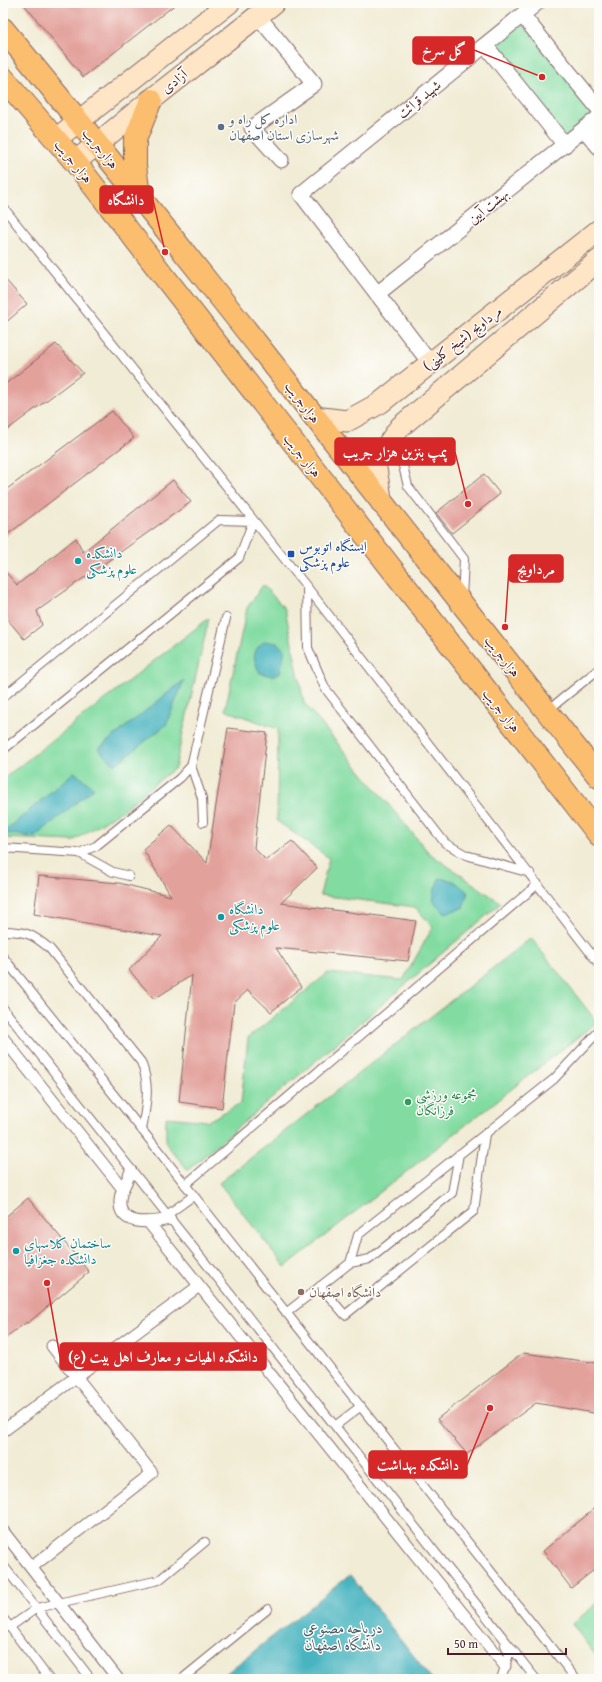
<svg xmlns="http://www.w3.org/2000/svg" width="602" height="1682" viewBox="0 0 602 1682" font-family="'Gentium Book Plus',Amiri,serif">
  <rect width="100%" height="100%" fill="#fdfcf7"/>
  <filter id="ink" filterUnits="userSpaceOnUse"><feTurbulence type="fractalNoise" baseFrequency=".025" numOctaves="2"/><feDisplacementMap in="SourceGraphic" scale="8" xChannelSelector="R" yChannelSelector="G"/><feConvolveMatrix kernelMatrix="1 2 1 2 8 2 1 2 1" color-interpolation-filters="sRGB"/></filter>
  <filter id="wash" filterUnits="userSpaceOnUse"><feTurbulence type="fractalNoise" baseFrequency=".012" numOctaves="4" result="noise"/><feDisplacementMap in="SourceGraphic" scale="16" xChannelSelector="R" yChannelSelector="G"/><feGaussianBlur stdDeviation="0.9" result="paint"/><feColorMatrix in="noise" values="0 0 0 0 0 0 0 0 0 0 0 0 0 0 0 0 0 1.4 0 .05"/><feComposite in="paint" operator="in"/></filter>
  <g filter="url(#wash)">
    <rect width="100%" height="100%" fill="#f1ecd5"/>
    <path fill="#82dca2" stroke="#667e66" d="M522,15l77,94 -34,36 -80,-100z
      M263,585l22,24 19,94 125,150 72,50 -313,267 -22,-26v-27l42,4 33,-18 7,-65 80,-65 75,7 30,-53 -18,-20 -95,-12 9,-37 -52,-37 1,-92 -53,-19 22,-102z
      M209,618l-34,150 -54,43 -48,30 -70,-3v-59z
      M531,938l66,84 -312,245 -66,-84z
      M599,1602v58l-27,-36z"/>
    <path fill="#46b4c0" stroke="#486a76" d="M265,641l12,2 8,7 -5,23 -8,3 -12,-3c-8,-14 -8,-23 5,-32z
      M184,680l-18,45 -51,40 -17,-16z
      M74,772l20,16 -59,49 -32,-4z
      M439,878l15,3 14,11 -5,16 -18,5 -12,-12 2,-12z
      M350,1575l82,104h-213z"/>
    <g id="blocks">
      <path fill="#e3a19c" d="M23,3h154l-94,74z
        M3,277l24,27 -24,21z
        M56,344l27,29 -80,60v-47z
        M112,411l22,27 -131,100v-46z
        M484,474l16,20 -48,39 -16,-20z
        M173,480l18,22 -154,109 5,14 -18,14 -21,-25v-45l14,16 59,-47 7,14z
        M228,728l39,5 -13,115 12,12 26,-19 25,27 -36,35 135,18 -8,40 -132,-13 25,39 -30,25 -23,-22 -14,13 -12,105 -43,-6 13,-127 -38,24 -25,-29 33,-34 -128,-22 5,-38 80,7 52,13 -28,-47 28,-24 36,38z
        M28,1198l61,74 -61,51 -1,-1 -24,17v-120z
        M523,1353l76,10v51l-63,-11 -69,51 -30,-35z
        M599,1505v61l-28,22 -28,-37z"/>
    </g>
  </g>
  <g filter="url(#ink)">
    <use href="#blocks" fill-opacity="0" stroke="#846766" stroke-width="1"/>
    <g fill="none" stroke-linecap="round" stroke-linejoin="round">
      <defs>
        <path id="service" d="M3,207l304,380 292,377
          M396,438l12,48 56,73 -2,39
          M307,587l1,61 17,40 120,155 21,12 64,18
          M3,697l216,-177 34,1 -14,37 -236,192
          M547,711l52,-42
          M191,766l11,32 1,24
          M3,848l76,5 17,-7 84,-68 11,-12 35,-148
          M79,853l34,19 16,4
          M3,931c22,0 30,3 47,18l91,113c10,25 5,42 1,68
          M3,957l139,173 434,549
          M3,1008l533,671
          M185,1185l353,-301
          M167,1215l26,-19
          M350,1263l20,-4 82,-66 7,-39
          M320,1286l25,29 129,-104 11,-77
          M286,1313l64,-50 8,-28 196,-156 45,-48
          M335,1426l26,-20
          M3,1565l88,114
          M3,1618l46,61
          M10,1627l27,-19 122,-28 46,-38
          M182,1679l86,-70
          M501,1679l8,-25 -4,-9"/>
        <path id="pedestrian" d="M3,1038l120,151
          M131,1171c-3,8 -8,16 -10,23 -8,34 29,29 49,25
          M149,1223l356,443
          M3,1431l196,-145
          M3,1531l115,148
          M32,1567l120,-94 -100,-127"/>
        <path id="minor" d="M522,15l77,94
          M258,16l56,68 -62,44 29,32
          M485,45l80,100
          M584,129l15,18
          M377,294l222,-177
          M430,363l-129,-169 236,-191"/>
        <path id="secondary" d="M56,139l173,-136
          M75,162l76,-62 123,-97
          M314,417l33,4 33,-18 219,-173
          M382,504l-7,-41 25,-36 199,-167"/>
        <path id="primary" d="M3,29c203,246 398,499 596,748
          M3,78l72,84 524,673
          M139,195l-4,-29v-26l16,-40"/>
      </defs>
      <use href="#service" stroke="#846766" stroke-width="10"/>
      <use href="#pedestrian" stroke="#846766" stroke-width="13"/>
      <use href="#minor" stroke="#846766" stroke-width="17"/>
      <use href="#secondary" stroke="#846766" stroke-width="23"/>
      <use href="#primary" stroke="#846766" stroke-width="24"/>
      <use href="#service" stroke="#fff" stroke-width="8"/>
      <use href="#pedestrian" stroke="#fff" stroke-width="11"/>
      <use href="#minor" stroke="#fff" stroke-width="15"/>
      <use href="#secondary" stroke="#fde5c5" stroke-width="21"/>
      <use href="#primary" stroke="#fbbd6e" stroke-width="22"/>
    </g>
  </g>
  <circle fill="#5c6f8a" stroke="#fdfcf7" stroke-width="1.5" cx="221" cy="127" r="4"/>
  <rect fill="#1a4fb4" stroke="#fdfcf7" stroke-width="1.5" x="287" y="550" width="8" height="8" rx="2"/>
  <g fill="#0f9aa8" stroke="#fdfcf7" stroke-width="1.5">
    <circle cx="78" cy="561" r="4"/>
    <circle cx="221" cy="917" r="4"/>
    <circle cx="16" cy="1251" r="4"/>
  </g>
  <circle fill="#2e9e5b" stroke="#fdfcf7" stroke-width="1.5" cx="408" cy="1102" r="4"/>
  <circle fill="#8d6e63" stroke="#fdfcf7" stroke-width="1.5" cx="301" cy="1292" r="4"/>
  <g text-anchor="middle" dominant-baseline="central" stroke-width="3" stroke-linejoin="round" paint-order="stroke">
    <g font-size="14" fill="#4a1f2b" stroke="#fdfcf7">
      <text transform="translate(174 81) rotate(-38)">آزادی</text>
      <text transform="translate(419 99) rotate(-39)">شهید قرائت</text>
      <text transform="translate(101 148) rotate(51)">هزارجریب</text>
      <text transform="translate(74 161) rotate(51)">هزار جریب</text>
      <text transform="translate(488 206) rotate(-39)">بهشت آیین</text>
      <text transform="translate(462 338) rotate(-38)">مرداویج (شیخ کلینی)</text>
      <text transform="translate(303 402) rotate(53)">هزارجریب</text>
      <text transform="translate(303 455) rotate(52)">هزار جریب</text>
      <text transform="translate(503 656) rotate(52)">هزارجریب</text>
      <text transform="translate(502 710) rotate(52)">هزار جریب</text>
    </g>
    <g font-size="14" fill="#4e5e75" stroke="#fdfcf7" text-anchor="start">
      <text x="229" y="119">اداره کل راه و<tspan x="229" dy="16">شهرسازی استان اصفهان</tspan></text>
    </g>
    <g font-size="14" fill="#164399" stroke="#fdfcf7" text-anchor="start">
      <text x="299" y="546">ایستگاه اتوبوس<tspan x="299" dy="16">علوم پزشکی</tspan></text>
    </g>
    <g font-size="14" fill="#0d838f" stroke="#fdfcf7" text-anchor="start">
      <text x="86" y="553">دانشکده<tspan x="86" dy="16">علوم پزشکی</tspan></text>
      <text x="229" y="909">دانشگاه<tspan x="229" dy="16">علوم پزشکی</tspan></text>
      <text x="24" y="1243">ساختمان کلاسهای<tspan x="24" dy="16">دانشکده جغزافیا</tspan></text>
    </g>
    <g font-size="14" fill="#27864d" stroke="#fdfcf7" text-anchor="start">
      <text x="416" y="1094">مجموعه ورزشی<tspan x="416" dy="16">فرزانگان</tspan></text>
    </g>
    <g font-size="14" fill="#785e54" stroke="#fdfcf7" text-anchor="start">
      <text x="309" y="1292">دانشگاه اصفهان</text>
    </g>
    <g font-size="15" font-style="italic" fill="#485b67" stroke="#fdfcf7">
      <text x="343" y="1627">دریاچه مصنوعی<tspan x="343" dy="17">دانشگاه اصفهان</tspan></text>
    </g>
  </g>
  <path fill="none" stroke="#d62828" stroke-width="1.5" d="M542 77L474 50M165 252L153 200M468 504L455 452M505 627L509 568M47 1283L60 1357M490 1408L467 1465"/>
  <g fill="#d62828" stroke="#fdfcf7" stroke-width="1.5">
    <circle cx="542" cy="77" r="4"/>
    <circle cx="165" cy="252" r="4"/>
    <circle cx="468" cy="504" r="4"/>
    <circle cx="505" cy="627" r="4"/>
    <circle cx="47" cy="1283" r="4"/>
    <circle cx="490" cy="1408" r="4"/>
  </g>
  <g fill="#d62828" stroke="#d62828" stroke-width="1.5">
    <rect x="413" y="37" width="61" height="27" rx="4"/>
    <rect x="100" y="186" width="53" height="27" rx="4"/>
    <rect x="335" y="438" width="120" height="27" rx="4"/>
    <rect x="509" y="555" width="54" height="27" rx="4"/>
    <rect x="60" y="1343" width="206" height="27" rx="4"/>
    <rect x="369" y="1451" width="98" height="27" rx="4"/>
  </g>
  <g font-size="15" text-anchor="middle" font-weight="bold" fill="#fff">
    <text x="444" y="55">گل سرخ</text>
    <text x="126" y="205">دانشگاه</text>
    <text x="395" y="457">پمپ بنزین هزار جریب</text>
    <text x="536" y="574">مرداویج</text>
    <text x="163" y="1362">دانشکده الهیات و معارف اهل بیت (ع)</text>
    <text x="418" y="1470">دانشکده بهداشت</text>
  </g>
  <rect width="602" height="1682" fill="none" stroke="#fdfcf7" stroke-width="16"/>
  <path d="M448 1648v6h118v-6" fill="none" stroke="#4a1f2b" stroke-width="2"/>
  <text x="454" y="1648" font-size="12" fill="#4a1f2b" stroke="#fdfcf7" stroke-width="3" paint-order="stroke">50 m</text>
</svg>
